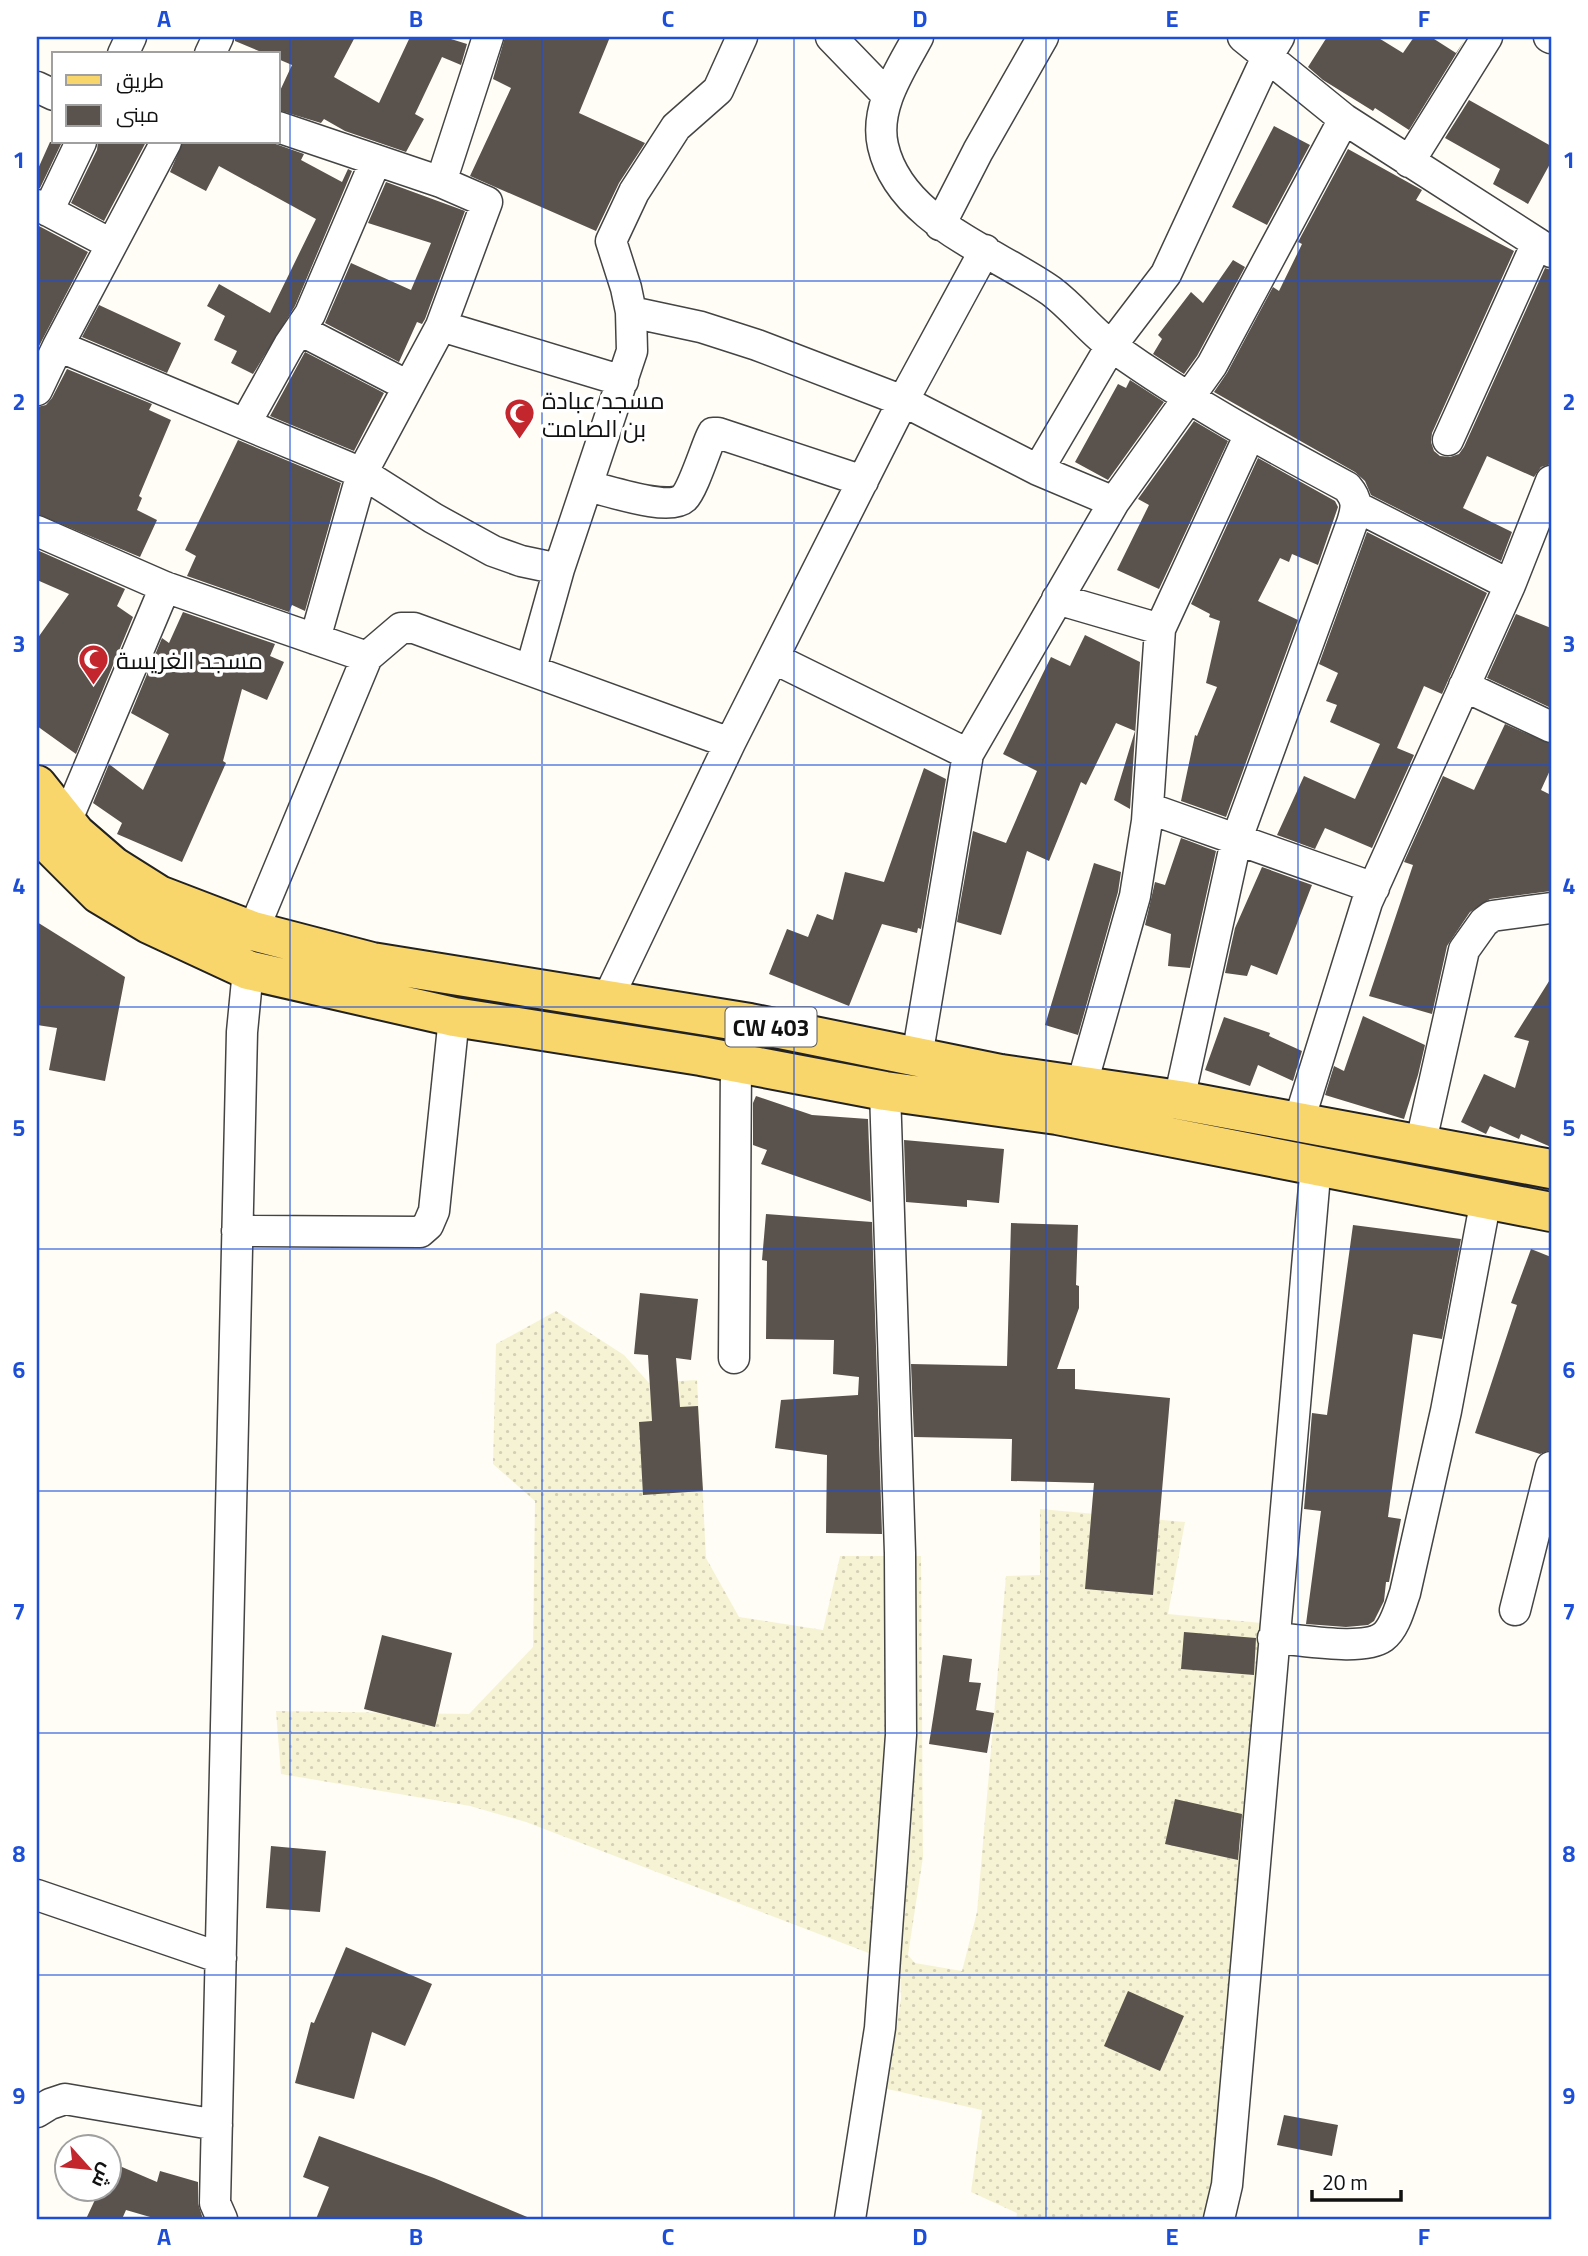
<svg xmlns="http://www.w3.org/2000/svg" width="1588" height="2256" viewBox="0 0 1588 2256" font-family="Georgia,Cairo,serif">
  <defs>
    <pattern id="farmland-dots" width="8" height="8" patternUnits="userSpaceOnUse" patternTransform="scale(1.75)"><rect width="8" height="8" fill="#f6f3d4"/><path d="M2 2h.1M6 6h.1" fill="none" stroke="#d2cfb5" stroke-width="1.8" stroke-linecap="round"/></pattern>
  </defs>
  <rect width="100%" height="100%" fill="#fffdf5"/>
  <path fill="url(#farmland-dots)" d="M556,1311l68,44 25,28 48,-3 9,178 33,59 84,13 17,-74h81l2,301 -15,98 7,8 47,8 15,-59 29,-336 34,-1v-66l145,13 -17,92 113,11 -54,594h-211l1,-6 -46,-21 11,-82 -95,-21 14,-91 -1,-33 -374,-143 -56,-16 -189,-32 -5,-63 193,3 64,-67 2,-146 -42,-37 3,-120z"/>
  <path fill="#5a524d" d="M235,37h120l-21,40 45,26 31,-66h42l-1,2 16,5 -6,21 -19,-8 -27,57 9,5 -18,33 -61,-21 -21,-12 -3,4 -43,-13v-15l14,-30 -14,-6v-5h-12l-31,-13z
    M505,37h105l-31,76 66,30 -26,40 -23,48 -126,-55 41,-88 -18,-9z
    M1327,37h50l26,16 11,-16h17l25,16 8,-12 -55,89 -34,-22 -2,3 -50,-31 -15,-13z
    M1469,100l82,46v16l-23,42 -35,-20 7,-15 -55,-31z
    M1274,126l36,19 -43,80 -35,-18z
    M50,142h12l-22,46h-3v-17z
    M98,142h48l-42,79 -33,-18 26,-53z
    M183,142h87l34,12 -3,6 41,22 6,-13 4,2 -57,135 -42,68 -22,-11 6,-12 -23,-11 11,-24 -18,-10 12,-22 51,29 46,-94 -97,-53 -13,25 -36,-19z
    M1348,149l74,41 -6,10 98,51 -82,182 -1,9 3,9 6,5 10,1 9,-3 5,-7 81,-179 6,2v194l-10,3 -7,10 -47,-21 -24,52 49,24 -11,29 -130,-66 -6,-14 -10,-9 -141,-80 13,-19 46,-86 6,4 23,-47 -4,-2z
    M386,182l79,29 -40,108 -3,5 -5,-2 -18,40 -74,-39 26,-60 60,27 20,-47 -63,-20z
    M37,225l51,27 -51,98z
    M1233,260l12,7 -48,89 -13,18 -31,-20 9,-15 -4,-4 33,-43 12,11z
    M99,305l82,38 -14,30 -85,-36z
    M305,352l79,41 -30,58 -84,-35z
    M67,369l85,35 -3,6 22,10 -32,76 3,2 -5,12 20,10 -17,37 -103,-43v-107l9,-2 6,-7z
    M1130,380l34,22 -56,78 -33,-18 43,-78 8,4z
    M1194,421l34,20 -69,148 -42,-19 32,-65 -11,-6z
    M238,440l103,43 -36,128 -13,-6 -3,7 -102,-36 9,-20 -11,-6z
    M1258,458l77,43 3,6 -20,58 -26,-11 -3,8 -9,-4 -22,43 40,19 -72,197 -45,-16 14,-66 2,1 20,-49 -11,-4 14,-62 -11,-4 1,-3 -19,-10z
    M1367,532l120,61 -45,101 -18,-8 -27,62 17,7 -42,93 -47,-20 -10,21 -38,-14 27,-59 51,23 25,-55 -50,-22 7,-17 -11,-4 12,-28 -19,-9z
    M37,550l88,39 -8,17 16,11 -57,137 -39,-28v-87l32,-45 -32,-14z
    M183,612l92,32 -5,12 14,6 -17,38 -25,-11 -19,72 3,2 -44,99 -65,-28 5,-11 -29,-20 16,-39 34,26 26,-56 -38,-21 31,-75 7,5z
    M1516,614l35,14v80l-64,-30z
    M1085,635l55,27 -10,147 -16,-9 21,-69 -19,-8 -30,62 -5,-3 -32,79 -22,-10 -26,84 -44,-13 16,-91 33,12 31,-72 -34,-17 48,-97 19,9z
    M1505,724l46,20v24l-10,22 10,5v96l-61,8 -20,13 -23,34 -15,68 -63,-18 44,-131 -9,-3 39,-86 31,14z
    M924,768l22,11 -25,150 -3,-1 -1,5 -35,-9 -33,82 -80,-32 18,-45 21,8 9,-23 16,6 12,-48 39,10z
    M1181,838l35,13 -26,117 -22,-2 3,-32 -26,-9 10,-43 10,3z
    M1094,863l27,9 -3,20 -40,143 -33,-10z
    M1262,867l50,18 -35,90 -26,-10 -4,11 -22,-3 10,-45z
    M37,922l88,55 -20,104 -56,-11 8,-42 -20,-3z
    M1551,978v169l-30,-13 -2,5 -29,-13 -4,8 -25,-12 23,-48 31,14 14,-47 -15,-4z
    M1363,1016l62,29 -7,30 -14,44 -79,-24 9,-29 10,5z
    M1224,1017l46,16 -1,3 33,15 -9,30 -35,-16 -8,21 -45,-16z
    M756,1096l56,19 56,4 3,83 -110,-38 6,-14 -14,-5v-42z
    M904,1140l100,9 -5,54 -32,-3v7l-61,-5z
    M766,1214l106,8 10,312 -56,-1 1,-78 -52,-7 6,-48 77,-5 1,-18 -26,-3 1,-34 -68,-1 1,-78 -5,-1z
    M1011,1223l67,2 -2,60 3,1v22l-22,61h18v20l95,9 -17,197 -68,-6 9,-106 -83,-2 1,-42 -98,-2 -3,-73 96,2z
    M1353,1225l108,14 -19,100 -29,-5 -25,183 13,2 -12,63h-3l-2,19 -10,20 -6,4 -22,2 -40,-3 15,-113 -17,-2 8,-96 15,2z
    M1531,1249l20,8v193l-11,4 -65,-21 42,-128 -6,-2z
    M640,1293l58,6 -7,61 -15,-2 4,49 18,-1 5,85 -60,4 -4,-73 13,-1 -4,-66 -14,-1z
    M1184,1632l72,6 -2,37 -73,-6z
    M382,1635l70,18 -17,74 -71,-18z
    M943,1655l29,4 -3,23 12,1 -5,27 18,3 -7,40 -58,-9z
    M1175,1799l67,15 -4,46 -73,-16z
    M271,1846l55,5 -6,61 -54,-4z
    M346,1947l86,37 -27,62 -33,-14 -18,67 -59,-16 16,-61 3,1z
    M1128,1991l56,25 -24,55 -56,-25z
    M1284,2115l54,10 -6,31 -55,-11z
    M319,2136l115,42 98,41h-216l13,-32 -26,-10z
    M108,2161l49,21 3,-11 38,11v21l5,16h-46l-31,-9 -4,9h-36l14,-30h8z"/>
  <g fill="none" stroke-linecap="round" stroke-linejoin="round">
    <defs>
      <path id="minor" d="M831,37l56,58
        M918,37c-17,32 -44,70 -35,109 17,75 111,105 168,145 23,17 40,41 63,57 74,53 153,96 233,139 11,13 10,20 5,36l-116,318 -57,259
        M1243,37l101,82 207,133
        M1549,37l2,1
        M123,54l8,-17
        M210,54l8,-17
        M37,87l17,8
        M278,127l163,55 46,20 -46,124 -79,147 -47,166
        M1409,162l78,-125
        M441,182l47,-145
        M37,205l74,39
        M48,211l33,-69
        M940,225l38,-74 65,-114
        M631,312l70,15 56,18 146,56 135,69 76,32
        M441,326l182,55
        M300,330l108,56
        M58,346l304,127 71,45 60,33 28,10 38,8
        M37,390l21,-44 108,-204
        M245,424l44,-79 21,-31 66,-154
        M1448,440l89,-197
        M1038,470l73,-124 55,-72 101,-217 12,-20
        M587,486c20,4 82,26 97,12 9,-9 21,-48 27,-61l2,-4h5l145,48
        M1357,507l153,78
        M37,531l128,56 202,70
        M1057,599l103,30
        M773,658l195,96
        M531,669l28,-100 73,-218 -1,-39 -5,-24 -15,-47 23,-49 42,-65 42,-37 24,-53
        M1464,686l87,41
        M1148,808l226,80
        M66,822l99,-235
        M253,931l114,-274 34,-29h13l316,115
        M608,998l122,-255 173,-342 82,-151
        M917,1057l51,-303 146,-252 98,-137 132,-246
        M1082,1084l53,-188 12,-75 13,-192 90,-195
        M1298,1124l69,-222 143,-317 41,-104
        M1420,1146l44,-196 20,-28 8,-6 59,-8
        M237,1231l183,1 8,-7 6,-14 20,-194
        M734,1358l2,-296
        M1515,1610l36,-143
        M1273,1638c26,1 89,14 110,-1 12,-9 17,-30 22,-44l41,-182 40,-212
        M37,1895l184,63
        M37,2112l13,-8 15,-5 152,26
        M222,2219l-7,-16 27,-1171 6,-62
        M850,2219l30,-191 21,-293 -1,-182 -15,-462
        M1219,2219l8,-34 89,-1021"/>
      <path id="primary" d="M37,785l39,49 37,32 46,29 94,36 119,31 378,61 251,51 178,26 372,69
        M37,832l62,62 50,30 99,46 206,47 247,39 184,35 172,24 494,97"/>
    </defs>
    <use href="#minor" stroke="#444" stroke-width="33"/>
    <use href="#primary" stroke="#222" stroke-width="42"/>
    <use href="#minor" stroke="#fff" stroke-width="30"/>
    <use href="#primary" stroke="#f9d66b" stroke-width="38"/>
  </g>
  <path fill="none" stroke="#1d4ed8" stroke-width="2" stroke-opacity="0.55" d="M290,37v2182M542,37v2182M794,37v2182M1046,37v2182M1298,37v2182M37,281h1514M37,523h1514M37,765h1514M37,1007h1514M37,1249h1514M37,1491h1514M37,1733h1514M37,1975h1514"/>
  <defs>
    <symbol id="mosque-pin" viewBox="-11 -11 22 30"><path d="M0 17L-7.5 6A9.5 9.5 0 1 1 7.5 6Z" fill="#c4262e" stroke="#fff"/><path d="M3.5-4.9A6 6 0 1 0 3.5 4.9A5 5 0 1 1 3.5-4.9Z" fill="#fff"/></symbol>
  </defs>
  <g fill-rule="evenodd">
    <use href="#mosque-pin" x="502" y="396" width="35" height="47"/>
    <use href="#mosque-pin" x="76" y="642" width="35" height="47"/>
  </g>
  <g text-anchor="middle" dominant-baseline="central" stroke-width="7" stroke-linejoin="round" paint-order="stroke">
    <rect fill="#fff" stroke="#585858" stroke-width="2" x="725.5" y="1007.5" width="91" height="39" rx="5"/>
    <g font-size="23" font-weight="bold" fill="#111">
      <text x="771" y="1027">CW 403</text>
    </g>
    <g font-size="24" fill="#111" stroke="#fff" text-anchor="start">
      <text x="542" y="400">مسجد عبادة<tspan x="542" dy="28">بن الصامت</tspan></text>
      <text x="116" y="660">مسجد الغريسة</text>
    </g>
  </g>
  <rect width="1588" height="2256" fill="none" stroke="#ffffff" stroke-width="77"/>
  <rect x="52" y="52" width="228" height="91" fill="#ffffff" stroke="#a0a0a0" stroke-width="2"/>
  <rect x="66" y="75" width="35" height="10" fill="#f9d66b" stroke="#a0a0a0" stroke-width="2"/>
  <text x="116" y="88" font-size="21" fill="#111111">طريق</text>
  <rect x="66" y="105" width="35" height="21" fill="#5a524d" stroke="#a0a0a0" stroke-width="2"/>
  <text x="116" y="122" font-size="21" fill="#111111">مبنى</text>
  <g transform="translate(88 2168) rotate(117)"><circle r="33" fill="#ffffff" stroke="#a0a0a0" stroke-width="2"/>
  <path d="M0-5L12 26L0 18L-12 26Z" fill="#c4262e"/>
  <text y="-10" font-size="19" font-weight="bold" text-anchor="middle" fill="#111111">ش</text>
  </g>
  <path d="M1312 2190v10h89v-10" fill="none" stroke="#111111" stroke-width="3.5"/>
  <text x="1322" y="2190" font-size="21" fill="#111111" stroke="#ffffff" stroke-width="5" paint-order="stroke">20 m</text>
  <rect x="38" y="38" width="1512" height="2180" fill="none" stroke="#1d4ed8" stroke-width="2.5"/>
  <g font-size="23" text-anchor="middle" font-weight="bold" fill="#1d4ed8">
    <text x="164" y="27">A</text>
    <text x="416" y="27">B</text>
    <text x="668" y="27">C</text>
    <text x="920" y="27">D</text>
    <text x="1172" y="27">E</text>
    <text x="1424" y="27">F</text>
    <text x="19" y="168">1</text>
    <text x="1569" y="168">1</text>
    <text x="19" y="410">2</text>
    <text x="1569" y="410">2</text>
    <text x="19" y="652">3</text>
    <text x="1569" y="652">3</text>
    <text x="19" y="894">4</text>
    <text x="1569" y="894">4</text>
    <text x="19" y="1136">5</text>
    <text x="1569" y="1136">5</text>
    <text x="19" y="1378">6</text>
    <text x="1569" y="1378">6</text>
    <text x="19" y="1620">7</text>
    <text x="1569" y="1620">7</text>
    <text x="19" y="1862">8</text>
    <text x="1569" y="1862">8</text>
    <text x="19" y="2104">9</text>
    <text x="1569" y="2104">9</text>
    <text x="164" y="2245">A</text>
    <text x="416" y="2245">B</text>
    <text x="668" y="2245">C</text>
    <text x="920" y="2245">D</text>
    <text x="1172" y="2245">E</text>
    <text x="1424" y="2245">F</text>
  </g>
</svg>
